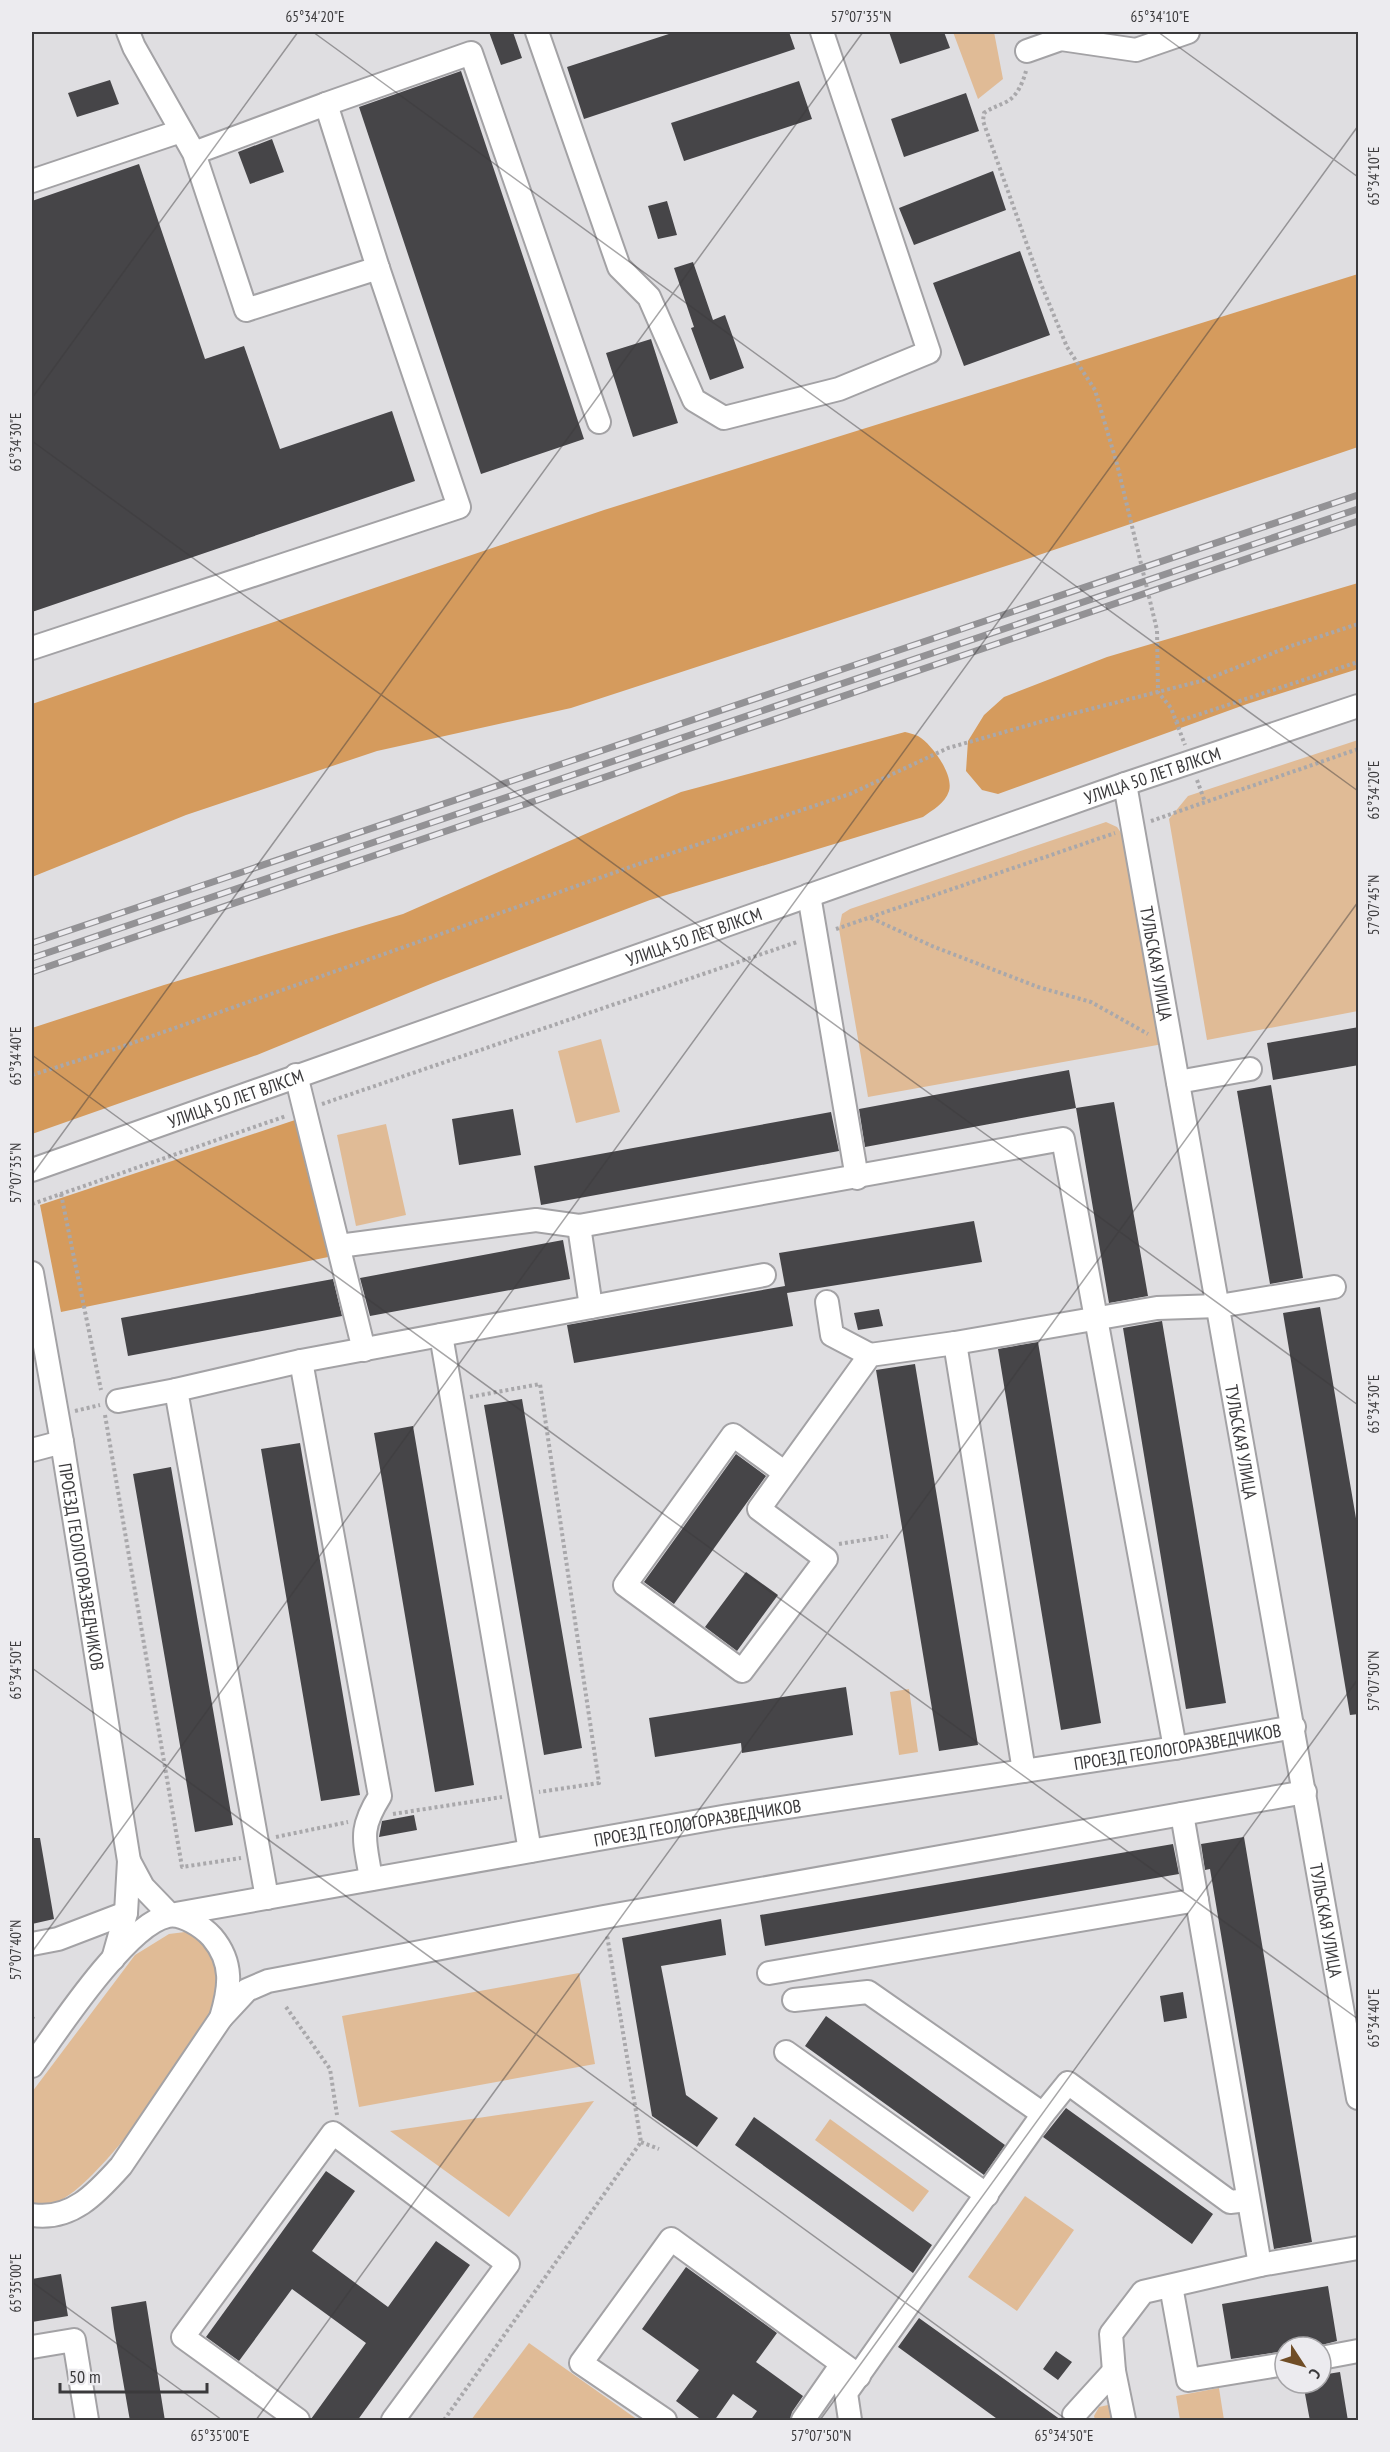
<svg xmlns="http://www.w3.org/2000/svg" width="1390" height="2452" viewBox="0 0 1390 2452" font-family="'PT Sans Narrow',sans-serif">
  <rect width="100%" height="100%" fill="#dfdee1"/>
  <path fill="#e0bb96" d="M953,32h41l9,47 -25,20z
    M1358,740v271l-151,29 -38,-221 19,-23z
    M1106,822l11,5 7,10 39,207 -295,53 -29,-168 3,-15 8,-5z
    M601,1039l19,73 -44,11 -18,-72z
    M386,1124l20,91 -50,11 -19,-91z
    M909,1689l9,63 -19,3 -9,-63z
    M185,1932c36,12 37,49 25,80 -5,15 -18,29 -27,42 -27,43 -54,84 -90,120 -11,11 -25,24 -40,30 -7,3 -15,1 -21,-2v-110l103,-137 34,-21z
    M579,1973l16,91 -236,43 -17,-91z
    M594,2101l-85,116 -119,-86z
    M830,2119l99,72 -16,21 -98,-72z
    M1025,2196l49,34 -57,81 -49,-34z
    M529,2343l109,77h-167z
    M1219,2388l5,32h-44l-4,-24z
    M1108,2405l7,5 2,10h-22l-1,-4 5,-9z"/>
  <path fill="#d59b5d" d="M1358,274v173l-346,117 -441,144 -194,43 -191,64 -154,62v-173l572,-194z
    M1358,583v86l-111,35 -249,90 -16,-4 -16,-19 2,-30 16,-26 20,-18 103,-40z
    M905,732c4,1 9,2 13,4 14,8 36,39 31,55 -4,13 -17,19 -26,26l-273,83 -217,83 -176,72 -225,79v-106l132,-43 239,-71 278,-122z
    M298,1119l35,137 -272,56 -21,-107z"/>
  <path fill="#464548" d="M489,32h24l9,26 -21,7z
    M675,32h114l6,17 -211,70 -17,-52z
    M889,32h55l6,16 -50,16z
    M461,71l123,368 -103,35 -122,-367z
    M110,80l9,24 -42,13 -9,-24z
    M799,81l13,38 -128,42 -13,-38z
    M966,93l13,38 -75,26 -13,-38z
    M272,139l12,33 -34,12 -12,-32z
    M139,164l66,195 39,-13 36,103 112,-38 23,70 -383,131v-411z
    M993,171l13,39 -92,35 -15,-37z
    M667,201l10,34 -19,4 -10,-33z
    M1020,251l30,84 -86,31 -31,-83z
    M693,262l20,58 12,-5 19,53 -34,12 -19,-52 3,-1 -20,-59z
    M651,339l27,84 -45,14 -27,-84z
    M1359,1027v38l-86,15 -6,-37z
    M1069,1070l7,38 38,-6 34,194 -39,7 -33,-195 -211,39 -6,-38z
    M1271,1085l32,193 -33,6 -33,-193z
    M513,1109l8,46 -62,10 -7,-46z
    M831,1112l8,39 -298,54 -7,-39z
    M974,1221l8,41 -195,31 6,33 -219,37 -7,-38 218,-39 -6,-33z
    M563,1240l7,39 -200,37 -10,-38z
    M333,1279l9,37 -214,40 -7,-38z
    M1320,1307l39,229v178l-9,1 -67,-402z
    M879,1309l4,17 -25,4 -4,-17z
    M1162,1321l64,382 -40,6 -63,-381z
    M1038,1342l63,381 -40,7 -63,-381z
    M915,1364l63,381 -39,6 -63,-381z
    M522,1399l60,349 -38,7 -60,-350z
    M413,1426l61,359 -39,7 -61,-359z
    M300,1443l60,352 -39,6 -60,-352z
    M736,1454l30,22 -92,128 -30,-22z
    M171,1467l62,358 -38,7 -62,-358z
    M746,1572l32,23 -41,56 -32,-24z
    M846,1687l7,48 -111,18 -1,-10 -86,14 -6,-39z
    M414,1815l3,15 -38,7 3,-16z
    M1244,1837l68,405 -38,7 -64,-380 -5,1 -4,-26z
    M32,1838h8l14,81 -22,5z
    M1173,1844l6,30 -414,72 -5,-31z
    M721,1919l5,36 -65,11 25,129 32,23 -21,29 -45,-31 -30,-178z
    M1183,1992l4,26 -23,4 -4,-26z
    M826,2016l179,129 -21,30 -179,-129z
    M1066,2108l147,106 -21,30 -149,-107z
    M754,2117l178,128 -19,28 -178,-128z
    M326,2171l29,20 -43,60 76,56 48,-66 34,24 -113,156h-46v-2l55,-76 -74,-54 -53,72 -33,-24z
    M686,2267l91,66 -21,29 47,34 -11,16 -2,9h-40l7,-10 -24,-17 -19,27h-11l-27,-20 23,-31 -57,-41z
    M61,2274l7,42 -36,6v-43z
    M1328,2286l9,55 -23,6h-29v4l-54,8 -9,-55z
    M146,2301l19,120h-35l-16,-92 -3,-22z
    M919,2318l142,102v1h-61l-102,-74z
    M1056,2351l16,11 -14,18 -15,-11z
    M1340,2372l8,49h-38l-7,-38h18v-8z"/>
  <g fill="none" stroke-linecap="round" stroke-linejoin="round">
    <defs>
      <g id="minor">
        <path d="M128,32l6,15 60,106 52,157 132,-42 -52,-164 -132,49"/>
        <path d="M537,32l82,235 30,30 45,103 30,18 115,-29 90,-37 -107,-320"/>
        <path d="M1027,51l34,-12 75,11 52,-18"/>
        <path d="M326,104l145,-51 128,369"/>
        <path d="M32,181l149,-50"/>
        <path d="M32,648l427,-141 -81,-239"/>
        <path id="s1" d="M1125,784l233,1314"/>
        <path d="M809,895l48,283"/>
        <path d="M296,1075l68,275"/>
        <path d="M1178,1082l72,-13"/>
        <path id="s2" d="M32,1170l1093,-386 233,-78"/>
        <path d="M339,1246l197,-26 43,6 484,-87 112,609"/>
        <path id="s3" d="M32,1273l30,169 67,419 -3,52 -13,46"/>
        <path d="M827,1302l5,33 38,20"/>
        <path d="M591,1307l173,-32"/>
        <path d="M441,1335l89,516"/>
        <path d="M955,1343l69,428"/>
        <path d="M301,1361l79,435c-22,35 -15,44 -9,83"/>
        <path d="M118,1401l58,-11"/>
        <path d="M32,1450l30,-8"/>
        <path d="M785,1473l-52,-38 -108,150 117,86 84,-112 -67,-50 111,-154 85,-12 202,-35 62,-2 115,-19"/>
        <path d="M1182,1814l78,451 98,-17"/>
        <path id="s4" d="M129,1861l14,26 27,28 558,-99 447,-68 119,-21"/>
        <path d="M267,1898l-91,-508 125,-29 290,-54 -12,-81"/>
        <path d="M32,1944l26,-5 68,-26"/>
        <path d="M769,1973l428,-73"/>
        <path d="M794,2000l74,-8 175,122 -197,279 4,27"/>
        <path d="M221,2018l26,-28 21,-9 336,-64 701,-125"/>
        <path d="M786,2052l201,143"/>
        <path d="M32,2066c25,-35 95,-142 136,-150 14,-3 35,11 44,21 22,26 18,51 9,81l-100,148c-25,28 -50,55 -89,49"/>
        <path d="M1043,2114l25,-31 162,119 18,-2"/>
        <path d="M1171,2286l17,94 97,-16"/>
        <path d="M32,2347l42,-7 13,80"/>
        <path d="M1321,2358l37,-7"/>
        <path d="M1114,2371l-3,-37 32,-42 117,-27"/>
        <path d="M298,2420l-115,-83 150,-204 175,131 -115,156"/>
        <path d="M665,2420l-84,-57 90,-124 188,137"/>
        <path d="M803,2420l39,-56"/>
        <path d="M1075,2420l-1,-5 40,-44 10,49"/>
      </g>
    </defs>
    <use href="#minor" stroke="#a3a2a5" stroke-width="26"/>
    <path stroke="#a9a8ab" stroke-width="4" stroke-dasharray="3 3" stroke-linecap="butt" d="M1026,71c-3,11 -9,26 -20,31 -8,4 -15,6 -22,11l-1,8 58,163 26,63 28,43 22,74 40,166 1,62 13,16 14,37
      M1176,722l182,-60
      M1197,780l8,22
      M1151,821l207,-72
      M871,918l61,28 106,41 53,15 57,32
      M836,929l279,-96
      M32,1075l92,-29 515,-182 211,-70 98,-46 99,-28 158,-40 86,-34 67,-22
      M322,1104l475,-162
      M61,1194l40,196
      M32,1204l254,-88
      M470,1397l70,-13 59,399 -60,9
      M75,1411l25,-6
      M105,1415l77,452 59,-9
      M839,1544l49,-8
      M393,1814l109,-17
      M276,1837l72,-15
      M286,2007l44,62 7,46
      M32,2019l2,-4
      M641,2142l18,7
      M444,2420l197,-278 -34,-207"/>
    <use href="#minor" stroke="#fff" stroke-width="22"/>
    <defs>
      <path id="rail" d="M32,943l1326,-448
        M32,958l1326,-449
        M32,972l1326,-451"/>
    </defs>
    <use href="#rail" stroke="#939295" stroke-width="7"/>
    <use href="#rail" stroke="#ecebef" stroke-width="4.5" stroke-dasharray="14" stroke-linecap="butt"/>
  </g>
  <path fill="none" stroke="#3b3a3c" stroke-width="1.5" stroke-opacity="0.45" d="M313,32l1045,759M1158,32l200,145M32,398l266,-366M32,441l1326,964M32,1055l1326,964M32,1175l831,-1143M32,1668l1035,752M32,1952l1326,-1826M32,2282l190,138M256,2420l1102,-1518M820,2420l538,-741"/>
  <g text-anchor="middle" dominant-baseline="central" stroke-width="6" stroke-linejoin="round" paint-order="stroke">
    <g font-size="18" fill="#3b3a3c" stroke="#ecebef">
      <text stroke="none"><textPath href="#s2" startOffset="1188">УЛИЦА 50 ЛЕТ ВЛКСМ</textPath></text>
      <text stroke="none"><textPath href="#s2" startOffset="702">УЛИЦА 50 ЛЕТ ВЛКСМ</textPath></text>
      <text stroke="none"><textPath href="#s1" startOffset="182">ТУЛЬСКАЯ УЛИЦА</textPath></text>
      <text stroke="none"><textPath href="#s2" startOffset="216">УЛИЦА 50 ЛЕТ ВЛКСМ</textPath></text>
      <text stroke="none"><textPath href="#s1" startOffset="668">ТУЛЬСКАЯ УЛИЦА</textPath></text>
      <text stroke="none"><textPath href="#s3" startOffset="298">ПРОЕЗД ГЕОЛОГОРАЗВЕДЧИКОВ</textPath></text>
      <text stroke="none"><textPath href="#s4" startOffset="1090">ПРОЕЗД ГЕОЛОГОРАЗВЕДЧИКОВ</textPath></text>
      <text stroke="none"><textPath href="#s4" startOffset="604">ПРОЕЗД ГЕОЛОГОРАЗВЕДЧИКОВ</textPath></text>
      <text stroke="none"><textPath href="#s1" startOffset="1154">ТУЛЬСКАЯ УЛИЦА</textPath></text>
    </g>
  </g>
  <rect width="1390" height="2452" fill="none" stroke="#ecebef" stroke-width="66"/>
  <g transform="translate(1303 2365) rotate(126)"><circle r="28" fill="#ecebef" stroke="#a5a4a7" stroke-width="1.5"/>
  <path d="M0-4.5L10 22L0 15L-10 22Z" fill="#704d26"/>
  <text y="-9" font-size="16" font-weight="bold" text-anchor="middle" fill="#3b3a3c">С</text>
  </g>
  <path d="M60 2383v9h147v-9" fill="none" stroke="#3b3a3c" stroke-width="3"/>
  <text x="69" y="2383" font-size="18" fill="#3b3a3c" stroke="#ecebef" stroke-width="4.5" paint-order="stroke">50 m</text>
  <rect x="33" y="33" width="1324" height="2386" fill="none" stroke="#3b3a3c" stroke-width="2"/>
  <g font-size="15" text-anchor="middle" fill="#3b3a3c">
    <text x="315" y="22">65°34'20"E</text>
    <text x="861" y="22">57°07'35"N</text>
    <text x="1160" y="22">65°34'10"E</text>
    <text transform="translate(1374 176) rotate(-90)" y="5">65°34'10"E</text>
    <text transform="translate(16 442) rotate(-90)" y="5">65°34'30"E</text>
    <text transform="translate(1374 790) rotate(-90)" y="5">65°34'20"E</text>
    <text transform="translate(1374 905) rotate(-90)" y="5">57°07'45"N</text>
    <text transform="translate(16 1056) rotate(-90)" y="5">65°34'40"E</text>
    <text transform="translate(16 1173) rotate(-90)" y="5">57°07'35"N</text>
    <text transform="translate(1374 1404) rotate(-90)" y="5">65°34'30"E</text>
    <text transform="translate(16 1670) rotate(-90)" y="5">65°34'50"E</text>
    <text transform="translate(1374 1681) rotate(-90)" y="5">57°07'50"N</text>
    <text transform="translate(16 1950) rotate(-90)" y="5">57°07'40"N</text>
    <text transform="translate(1374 2018) rotate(-90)" y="5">65°34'40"E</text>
    <text transform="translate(16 2283) rotate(-90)" y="5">65°35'00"E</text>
    <text x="220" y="2441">65°35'00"E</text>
    <text x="821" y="2441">57°07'50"N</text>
    <text x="1064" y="2441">65°34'50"E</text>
  </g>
</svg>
